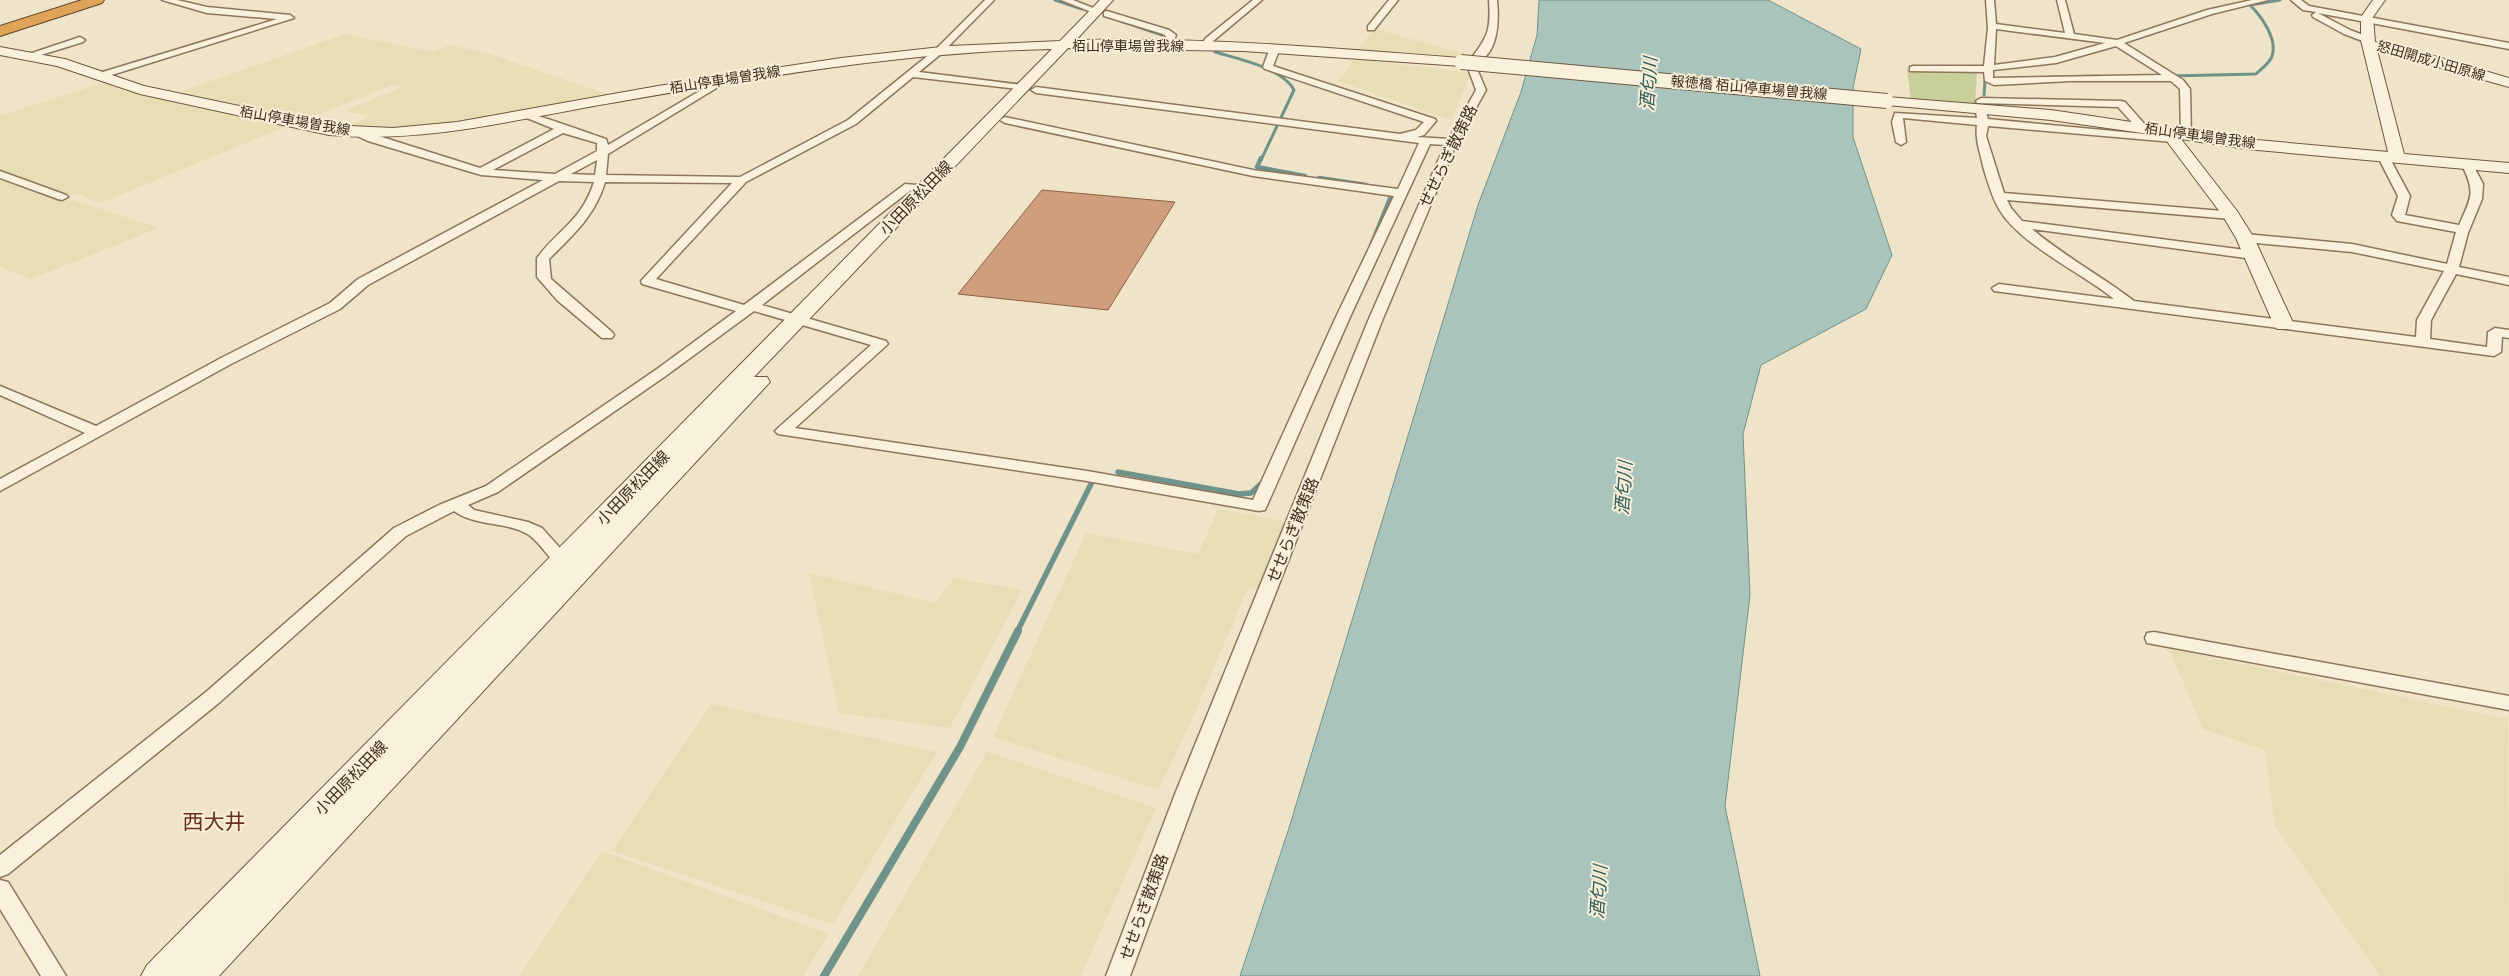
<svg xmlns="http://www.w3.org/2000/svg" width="2509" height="976" viewBox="0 0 2509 976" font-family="'Zilla Slab','Noto Sans JP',serif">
  <rect width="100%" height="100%" fill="#f0e4c8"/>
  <path fill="#e6deb5" d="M1375,29l98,27 -1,2 -115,-9z
    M345,34l87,18 18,-7 40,9 123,42 -190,31 -42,3 -35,-2 24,-12 -26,-5 59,-24 -11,-2 -88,35 -130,-26z
    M1355,59l116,14 -20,47 -113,-39z
    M103,83l25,9 159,34 -186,77 -24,-9 -9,2 -68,-25v-55z
    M0,179l56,20h14l89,29 -128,51 -31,-12z
    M1218,509l72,13 -25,64 -18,4 -57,134 -32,66 -165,-53 93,-204 112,21z
    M809,573l126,30 19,-25 68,12 -72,138 -111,-15z
    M2169,649l339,70 1,257h-129l-105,-150 -10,-76 -62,-21z
    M711,704l226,48 -104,172 -221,-73z
    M987,752l169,56 -75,168h-223z
    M602,851l227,83 -26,42h-284z"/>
  <path fill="#c9cf9b" d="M1907,70h70l-2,35 -64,-6z"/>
  <path fill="#a9c4bc" stroke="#6f938a" d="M1539,0h229l93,49 -8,39v49l39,118 -26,54 -105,56 -18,69 7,161 -25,211 35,170h-520l49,-148 189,-623 43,-113 16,-57z"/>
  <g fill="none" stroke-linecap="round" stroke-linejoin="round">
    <path stroke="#6f938a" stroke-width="3" d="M1055,0l27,9
      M1121,21l41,14
      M1215,52c23,7 68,16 79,38l-33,70
      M2170,76l86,-2c5,-5 14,-11 16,-18 6,-17 -11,-40 -22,-51l30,-5
      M2050,77l48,-1
      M1984,95l1,-14 6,-1"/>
    <path stroke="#6f938a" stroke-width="4.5" d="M1261,158l-4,9 48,9
      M1319,178l47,7
      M1372,243l19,-47"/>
    <path stroke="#6f938a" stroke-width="5.5" d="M1118,472l121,22 12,-1 11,-10
      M1017,632l75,-150"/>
    <path stroke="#6f938a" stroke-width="8" d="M824,976l136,-229 58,-116"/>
  </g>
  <path fill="#cf9f7d" stroke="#8d5f41" d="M1042,190l133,12 -67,108 -150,-16z"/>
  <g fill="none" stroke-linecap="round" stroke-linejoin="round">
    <defs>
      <path id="street" d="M162,0h15l30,7 83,8 4,3 -192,60h-6v-4l181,-55 -70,-6z
        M985,0h9l-52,53 -23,19 104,13 4,1v4l-114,-13 -57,47 -110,58 -90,97 88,26 161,-121 24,2 2,2 -6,3 -14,-1 -149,115 124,36 2,3 -93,84 292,43 166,29 83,-183 58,-121 -141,-20 -248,-53 -5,-3 5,-3 248,53 145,19 21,-46 -383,-50 -5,-3 5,-3 364,47 16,-4 8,-8 -159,-53 -2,-2 7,-19 5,-3 5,3 -7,18 162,53 1,2 -12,14 -7,2 32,2 27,-49 -7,-19 2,-2h6l9,21 -29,52 -75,179 -185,473 -67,182h-24l69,-182 193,-473 77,-176 -15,-1 -80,173 -85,193 -6,1 -172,-30 -309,-47 -3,-3 3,-3 93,-83 -117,-34 -87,64 -169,117 -30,13 6,5 54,12 14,6 26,29 3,4 -3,4h-12c-8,-9 -17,-23 -27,-30 -22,-14 -53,-8 -75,-24l-48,25 -186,166 -212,172 -8,3v-22l206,-163 188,-164 45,-23 47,-19 171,-117 79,-58 -94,-27 -1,-3 91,-98 -127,-1c-10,34 -32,53 -56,77l2,20 61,53 2,3 -2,3h-10l-45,-38 -20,-23v-19c22,-30 44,-36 57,-76l-35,-1 -191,104 -28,24 -109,55 -231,127v-12l85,-46 -85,-38v-9l96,40 125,-68 109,-55 28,-24 185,-99 -62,-5 -113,-34 -13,-6v-4h8l117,37 74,-39 -32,-13v-4c6,-1 72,23 84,27l2,6 117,-69 3,1v4l-120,73 -2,21 134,2 108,-57 88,-71zM563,133l34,10v8l-42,23 -62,-4zM597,160l-2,15 -24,-1z
        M1061,0h12l28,11 -7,2z
        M1253,0h9l-50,42 -4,6h-6l-2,-2 6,-8z
        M1389,0h9l-24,30h-6v-4z
        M1489,0h8c2,20 2,55 -22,63l-5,-3c18,-23 21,-30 19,-60z
        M1986,0h8l2,24 69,9 -8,-33h8l9,34 43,6 90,-30 45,-10h16l-56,14 -88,29 59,37 7,9 1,46 -5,3 -5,-3 -1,-46 -9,-8h-101l-76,4 -9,-4 -1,-9 -74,-1v-4l3,-1h71l4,-38zM1996,29l109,14 -50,14 -61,8zM2116,46l46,29 -169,3v-8l63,-7z
        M2291,0h10l8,6 200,37v6l-191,-36 32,17 21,8 2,2 -5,3 -24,-9 -31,-17 -1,-2 4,-3 -13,-2z
        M1107,11l62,19 7,5 -4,10 -8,2 2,-11 -3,-2 -59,-18v-4z
        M80,37l5,3 -2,2 -55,17 -5,-3z
        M1981,98l140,3 4,1 23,26 -1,2h-8l-21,-23 -141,-4 -1,-2z
        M1981,109l5,3 2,7 189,18 1,2 -5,3 -185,-16 -2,10 18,57 231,19 2,3 -6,4 -224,-19 4,8 11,13 231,30 6,4 -6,4 -221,-30c32,27 69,47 102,72l282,36 1,-17 27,-49 -92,-19 -107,-10 -6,-4 6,-4 107,10 95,20 9,-32 -59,-11 -5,-6 6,-19 -20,-39 2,-2h8l22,41 -5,19 54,10c12,-27 17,-32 3,-60l6,-3 4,1 11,21 -1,15 -14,34 -9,34 50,10v8l-53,-11 -25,46 -1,19 57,8 1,-15 7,-4 14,2v8l-7,-1 -1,15 -7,4 -500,-65 -2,-3 7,-4 115,15c-32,-26 -95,-55 -115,-90 -7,-12 -12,-29 -16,-43 -3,-14 -8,-27 -6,-41l-74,-7 3,24 -5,3 -5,-3 -4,-20 3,-9 82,5 -1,-6z
        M0,171l66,24 2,2 -6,3 -4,-1 -58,-21z
        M2154,632l355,64v14l-362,-67 -2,-5 2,-5z
        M0,880l8,2 58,94h-25l-41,-67z"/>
      <path id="secondary" d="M1100,0h13l-37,40c128,-3 257,8 385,18l7,4 -7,4 -218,-15 -175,-3 -314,329h13l3,5 -551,594h-78l6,-11 905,-916c-147,3 -291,28 -435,53 -96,16 -190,42 -288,33l-189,-41 -83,-28 -57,-11v-8l65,12 79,27 185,39 64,3 64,-6 201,-36 183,-28 109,-12 110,-5z
        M2373,0h12l-12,17 2,25 28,5 106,31v9l-132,-37 27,104 105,9v10l-263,-24 -65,-10 56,72 17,27 40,87 -3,4h-14l-3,-4 -38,-87 -13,-22 -60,-80 -112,-16 -164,-15 -7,-4 7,-4 164,13 195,29 142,13 -27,-112v-23z"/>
      <path id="highway" d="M82,0h22l-2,3 -102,33v-10z"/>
    </defs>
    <use href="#street" stroke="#8d765c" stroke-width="3"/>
    <use href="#secondary" stroke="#6f573f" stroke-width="2"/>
    <use href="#highway" stroke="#5b4430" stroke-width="2"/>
    <use href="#street" fill="#faf1dc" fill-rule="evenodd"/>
    <use href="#secondary" fill="#faf1dc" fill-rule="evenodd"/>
    <use href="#highway" fill="#e0a458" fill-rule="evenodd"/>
    <defs>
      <path id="secondary-bridge" d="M1461,62l426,39"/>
    </defs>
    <use href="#secondary-bridge" stroke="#6f573f" stroke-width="16" stroke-linecap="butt"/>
    <use href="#secondary-bridge" stroke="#faf1dc" stroke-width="14"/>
  </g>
  <g text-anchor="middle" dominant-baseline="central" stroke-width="4" stroke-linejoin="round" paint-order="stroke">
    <g font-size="14" fill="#3d2e20" stroke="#f7eed8">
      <text x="1128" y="46">栢山停車場曽我線</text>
      <text transform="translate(2431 61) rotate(16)">怒田開成小田原線</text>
      <text transform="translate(725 80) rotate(-9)">栢山停車場曽我線</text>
      <text transform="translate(1749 88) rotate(5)">報徳橋 栢山停車場曽我線</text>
      <text transform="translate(295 121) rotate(10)">栢山停車場曽我線</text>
      <text transform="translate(2200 136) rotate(8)">栢山停車場曽我線</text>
    </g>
    <g font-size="16" fill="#3d2e20" stroke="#f7eed8">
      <text transform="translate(1448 156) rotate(-64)">せせらぎ散策路</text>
      <text transform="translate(916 198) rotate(-46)">小田原松田線</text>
      <text transform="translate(633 488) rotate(-46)">小田原松田線</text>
      <text transform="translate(1293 530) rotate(-68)">せせらぎ散策路</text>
      <text transform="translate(351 778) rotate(-46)">小田原松田線</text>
      <text transform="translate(1144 907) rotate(-70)">せせらぎ散策路</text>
    </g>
    <g font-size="18" font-style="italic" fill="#2f5d5a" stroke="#f7eed8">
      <text transform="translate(1649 84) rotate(-86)">酒匂川</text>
      <text transform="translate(1624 488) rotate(-86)">酒匂川</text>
      <text transform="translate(1599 892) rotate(-86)">酒匂川</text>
    </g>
    <g font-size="21" fill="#6b2e1e" stroke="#f7eed8">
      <text x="214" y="821">西大井</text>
    </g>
  </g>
</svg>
